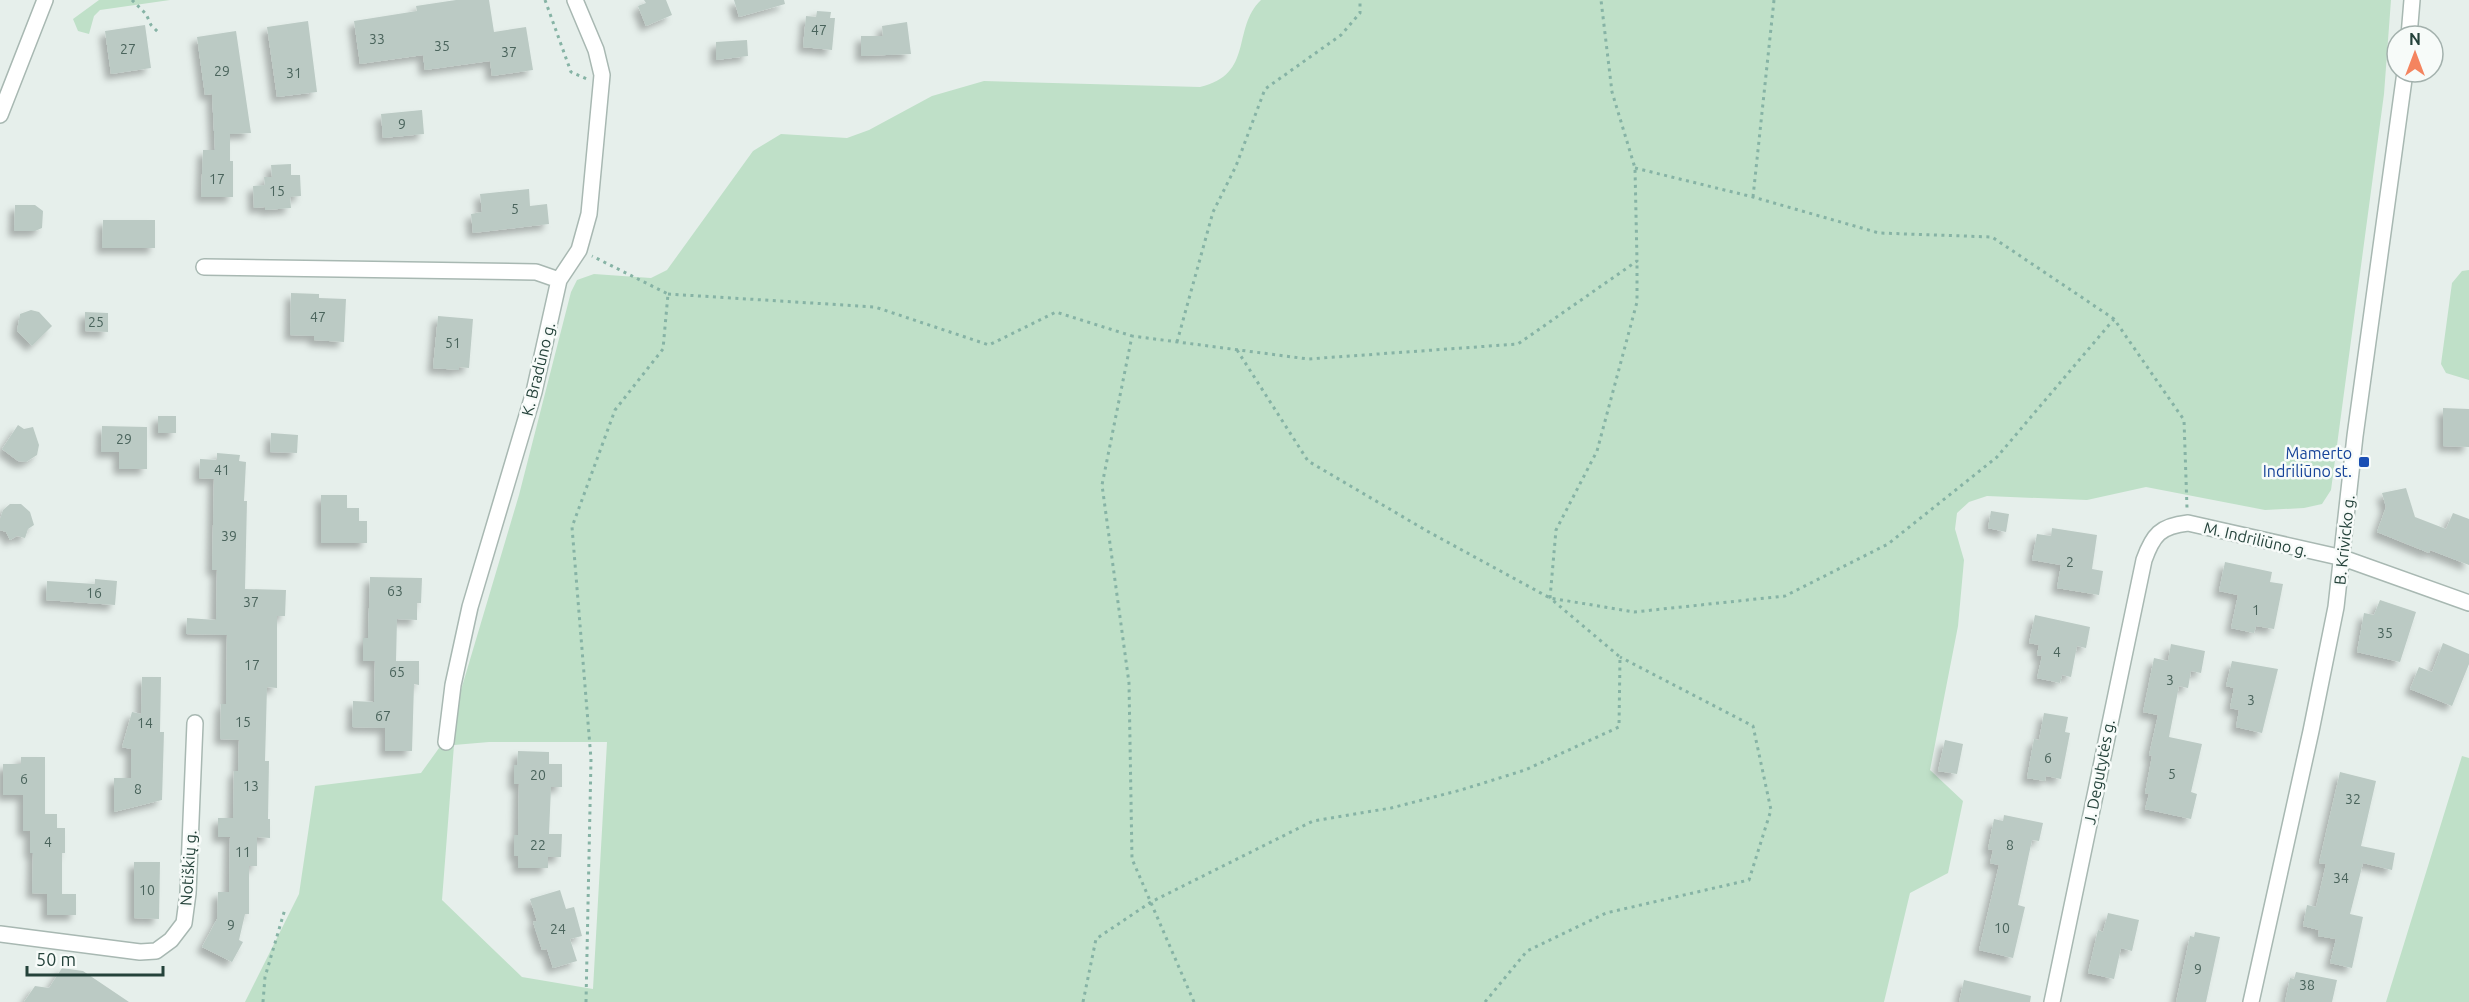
<svg xmlns="http://www.w3.org/2000/svg" width="2469" height="1002" viewBox="0 0 2469 1002" font-family="Ubuntu,sans-serif">
  <defs>
    <filter id="shadow"><feDropShadow dx="-5.5" dy="5.5" stdDeviation="3" flood-color="#0004"/></filter>
  </defs>
  <rect width="100%" height="100%" fill="#e6efeb"/>
  <path fill="#bfe0c8" fill-rule="evenodd" d="M99,0h71l-70,10 -6,6 -5,18 -11,-3 -5,-12z
    M1261,0h1130l-7,94 -53,396 -9,14 -18,4 -39,2 -119,-23 -59,13 -100,-4 -18,6 -12,11 -2,16 9,31 -6,66 -28,144 33,31 -15,72 -38,20 -26,109h-1639l54,-108 16,-108 106,-13 26,-36 72,-242 52,-203 6,-12 17,-6 57,4 16,-8 86,-119 28,-17 66,4 22,-8 63,-34 52,-15 216,6c55,-13 31,-58 61,-87zM489,742h118l-14,247 -71,-12 -80,-77 12,-155z
    M2469,270v110l-23,-7 -5,-9 11,-81 10,-12z
    M2462,756l7,2v244h-83z"/>
  <path fill="#bbcac4" filter="url(#shadow)" d="M456,0h33l5,32 32,-5 7,43 -41,6 -2,-15 -65,9 -2,-15 -63,9 -6,-43 63,-10 -1,-5z
    M644,0h22l6,15 -26,11 -8,-20 8,-3z
    M734,0h50l1,4 -46,13z
    M817,11l14,1 -1,6h5l-3,32 -29,-3 3,-31 10,1z
    M308,21l9,71 -40,5 -10,-70z
    M907,22l4,32 -50,2v-20h22l-1,-10z
    M145,25l6,43 -40,6 -6,-43z
    M236,31l15,102 -21,1v27h3v36h-32l2,-47h12l-3,-56 -7,1 -8,-58z
    M747,40l1,16 -32,4v-18z
    M422,110l2,24 -41,4 -2,-24z
    M291,164v11h9l1,21 -11,1 1,11 -26,2v-3l-11,1 -1,-22 12,-1 -1,-8h8l-1,-12z
    M529,189l1,17 17,-2 2,20 -76,9 -2,-19 11,-2 -2,-18z
    M15,205h20l8,6 -1,17 -7,3h-21z
    M103,220h52v28h-53z
    M291,293l28,1v4l27,1 -2,43 -30,-2v-4l-24,-1z
    M31,310l8,2 13,14 -20,20 -15,-15 3,-17z
    M85,312l23,1v19l-23,-1z
    M438,316l35,3 -4,49 -10,-1v3l-26,-2z
    M2443,408l26,1v38l-26,-1z
    M158,416h18v17h-18z
    M18,425l6,4 9,-2 6,18 -2,10 -11,7 -8,-1 -16,-12z
    M102,426l45,1v42h-28v-17h-18z
    M271,433l27,2 -1,18 -27,-1z
    M217,453l23,2 -1,6 7,1 -2,39h3l-2,88 41,1 -1,26h-8v72l-10,-1 -2,74h4l-1,58h2v19l-13,-1v29h-8v48h-4l-6,26 4,2 -11,20 -30,-15 15,-28 1,-27h11l1,-55h-12v-19h15l1,-47h4l1,-31 -19,-1 1,-35h5l1,-69 -41,-1 1,-16 29,2 1,-50h-5l2,-91 -15,-1 1,-19 17,1z
    M2406,488l9,29 31,12 7,-16 16,6v46l-39,-15 -1,3 -52,-21 9,-25 -4,-14z
    M321,495h26v13h12v13h8v22h-46z
    M10,504h11l9,8 4,13 -6,4 -3,9 -8,-2 -7,4 -4,-8 -6,-2v-11l3,-9z
    M1991,511l18,3 -3,18 -18,-4z
    M2052,528l45,7 -5,34 11,2 -4,24 -42,-7 4,-23 -29,-5 5,-26 14,2z
    M2225,562l47,10 -2,10 13,2 -9,45 -18,-3 -2,7 -23,-5 7,-33 -19,-4z
    M370,577l52,1 -1,25h-4v17l-20,-1 -1,42h23v24l-5,-1 -2,67h-27v-23l-33,-1 1,-26 21,1 1,-41h-12v-23h5z
    M95,579l22,2 -2,24 -69,-5 1,-19 48,3z
    M2380,600l36,12 -16,50 -43,-10 7,-39 10,2z
    M2035,615l55,12 -4,21 -9,-2 -6,31 -9,-2 -2,8 -23,-5 5,-22 -5,-1 2,-10 -10,-2z
    M2443,643l26,11v10l-17,42 -42,-17 9,-22 13,5z
    M2171,644l34,7 -4,22 -10,-2 -3,17 -9,-2 -10,51 33,7 -11,48 6,2 -6,25 -46,-10 4,-15 -4,-1 7,-37 -3,-1 9,-40 -15,-3 11,-54 14,3z
    M2232,661l46,8 -16,64 -26,-6 3,-17 -9,-2 4,-20 -8,-2z
    M142,677h19l-1,55h4l-2,68 -48,12v-34h17v-29l-9,-2 10,-35 9,2z
    M2044,713l24,4 -3,15 5,1 -9,46 -15,-3 -1,5 -18,-3 7,-39 5,1z
    M1945,740l18,4 -6,30 -19,-3z
    M518,751l31,1v12h13v23h-11l-2,47h13l-1,23h-13v11h-30v-12h-4v-21h4l1,-51h-5v-19h3z
    M21,757h24v57h12v14h8v25h-3v41h14v21h-29v-21l-15,-1 1,-40h-3v-22h-7v-36h-20v-31h18z
    M2340,772l36,9 -15,65 34,7 -3,17 -29,-7 -13,51 13,3 -11,51 -22,-5 6,-24 -18,-3 1,-6 -16,-4 4,-21 9,2 10,-43 -7,-1z
    M2004,815l39,8 -4,18 -7,-1 -14,65 7,2 -12,51 -34,-8 20,-85 -9,-2 3,-13 -5,-1 6,-30 9,2z
    M134,862h26l-1,57 -25,-1z
    M560,890l6,19 8,-2 8,29 -12,3 7,22 -24,7 -6,-19 -5,1 -9,-28 4,-1 -7,-22z
    M2108,913l31,7 -7,31 -11,-3 -7,31 -26,-6 10,-43 5,2z
    M2195,932l25,5 -14,65h-30l14,-66 4,1z
    M62,968l21,3 46,31h-105l11,-16 14,2z
    M2296,972l41,8 -5,22h-47l5,-24 4,1z
    M1964,980l67,16 -1,6h-71z"/>
  <g fill="none" stroke-linecap="round" stroke-linejoin="round">
    <defs>
      <path id="minor" d="M2409,36l3,-36
        M0,115l45,-115
        M204,267l332,5 23,8
        M446,742l7,-57 17,-78 64,-215 25,-112 20,-30 10,-36 13,-139 -6,-25 -21,-50
        M0,934l140,18 16,-1 15,-11 13,-17 4,-30 7,-170
        M2052,1002l92,-442c9,-25 16,-34 44,-37l155,35 126,45
        M2251,1002l60,-271 25,-124 19,-171 50,-364"/>
    </defs>
    <use href="#minor" stroke="#a8b8b2" stroke-width="18"/>
    <path stroke="#86b3a5" stroke-width="3" stroke-dasharray="3 4.5" stroke-linecap="butt" d="M132,0l14,14 5,11 7,7
      M545,0l26,72 16,7
      M1635,168l118,29 126,36 113,4 122,82 70,101 3,88
      M1753,197l21,-197
      M668,294l207,13 114,38 67,-33 76,24
      M1177,342l36,-130 23,-46 29,-77 76,-54 19,-22v-13
      M1237,350l71,111 119,70 123,67 84,14 151,-16 103,-52 109,-87 117,-138
      M263,1002l2,-25 20,-68
      M586,1002l5,-243 -19,-232 43,-117 48,-61 5,-55 -76,-38
      M1083,1002l13,-63 55,-37 162,-81 78,-13 70,-18 64,-20 94,-43 1,-70 -70,-59 6,-68 41,-79 40,-149v-41
      M1194,1002l-62,-143 -3,-176 -27,-198 30,-149 176,23 210,-15 119,-83 -2,-93 -23,-76 -11,-92
      M1485,1002l42,-51 79,-38 143,-33 22,-70 -18,-84 -133,-69"/>
    <use href="#minor" stroke="#fff" stroke-width="15"/>
  </g>
  <rect fill="#1a4fb4" stroke="#f7fbf9" stroke-width="2" x="2358" y="456" width="12" height="12" rx="3"/>
  <g text-anchor="middle" dominant-baseline="central" stroke-width="5" stroke-linejoin="round" paint-order="stroke">
    <g font-size="14" fill="#4a645c">
      <text x="819" y="30">47</text>
      <text x="377" y="39">33</text>
      <text x="442" y="46">35</text>
      <text x="128" y="49">27</text>
      <text x="509" y="52">37</text>
      <text x="222" y="71">29</text>
      <text x="294" y="73">31</text>
      <text x="402" y="124">9</text>
      <text x="217" y="179">17</text>
      <text x="277" y="191">15</text>
      <text x="515" y="209">5</text>
      <text x="318" y="317">47</text>
      <text x="96" y="322">25</text>
      <text x="453" y="343">51</text>
      <text x="124" y="439">29</text>
      <text x="222" y="470">41</text>
      <text x="229" y="536">39</text>
      <text x="2070" y="562">2</text>
      <text x="395" y="591">63</text>
      <text x="94" y="593">16</text>
      <text x="251" y="602">37</text>
      <text x="2256" y="610">1</text>
      <text x="2385" y="633">35</text>
      <text x="2057" y="652">4</text>
      <text x="252" y="665">17</text>
      <text x="397" y="672">65</text>
      <text x="2170" y="680">3</text>
      <text x="2251" y="700">3</text>
      <text x="383" y="716">67</text>
      <text x="243" y="722">15</text>
      <text x="145" y="723">14</text>
      <text x="2048" y="758">6</text>
      <text x="2172" y="774">5</text>
      <text x="538" y="775">20</text>
      <text x="24" y="779">6</text>
      <text x="251" y="786">13</text>
      <text x="138" y="789">8</text>
      <text x="2353" y="799">32</text>
      <text x="48" y="842">4</text>
      <text x="538" y="845">22</text>
      <text x="2010" y="845">8</text>
      <text x="243" y="852">11</text>
      <text x="2341" y="878">34</text>
      <text x="147" y="890">10</text>
      <text x="231" y="925">9</text>
      <text x="2002" y="928">10</text>
      <text x="558" y="929">24</text>
      <text x="2198" y="969">9</text>
      <text x="2307" y="985">38</text>
    </g>
    <g font-size="16" fill="#24423a" stroke="#f7fbf9">
      <text transform="translate(538 369) rotate(-76)">K. Bradūno g.</text>
      <text transform="translate(2256 539) rotate(13)">M. Indriliūno g.</text>
      <text transform="translate(2344 540) rotate(-84)">B. Krivicko g.</text>
      <text transform="translate(2099 772) rotate(-79)">J. Degutytės g.</text>
      <text transform="translate(188 868) rotate(-86)">Notiškių g.</text>
    </g>
    <g font-size="16" fill="#164399" stroke="#f7fbf9" text-anchor="end">
      <text x="2352" y="453">Mamerto<tspan x="2352" dy="18">Indriliūno st.</tspan></text>
    </g>
  </g>
  <g transform="translate(2415 54)"><circle r="28" fill="#f7fbf9" stroke="#a3b1ad" stroke-width="1.5"/>
  <path d="M0-4.5L10 22L0 15L-10 22Z" fill="#f4845f"/>
  <text y="-9" font-size="16" font-weight="bold" text-anchor="middle" fill="#24423a">N</text>
  </g>
  <path d="M27 966v9h136v-9" fill="none" stroke="#24423a" stroke-width="3"/>
  <text x="36" y="966" font-size="18" fill="#24423a" stroke="#f7fbf9" stroke-width="4.5" paint-order="stroke">50 m</text>
</svg>
